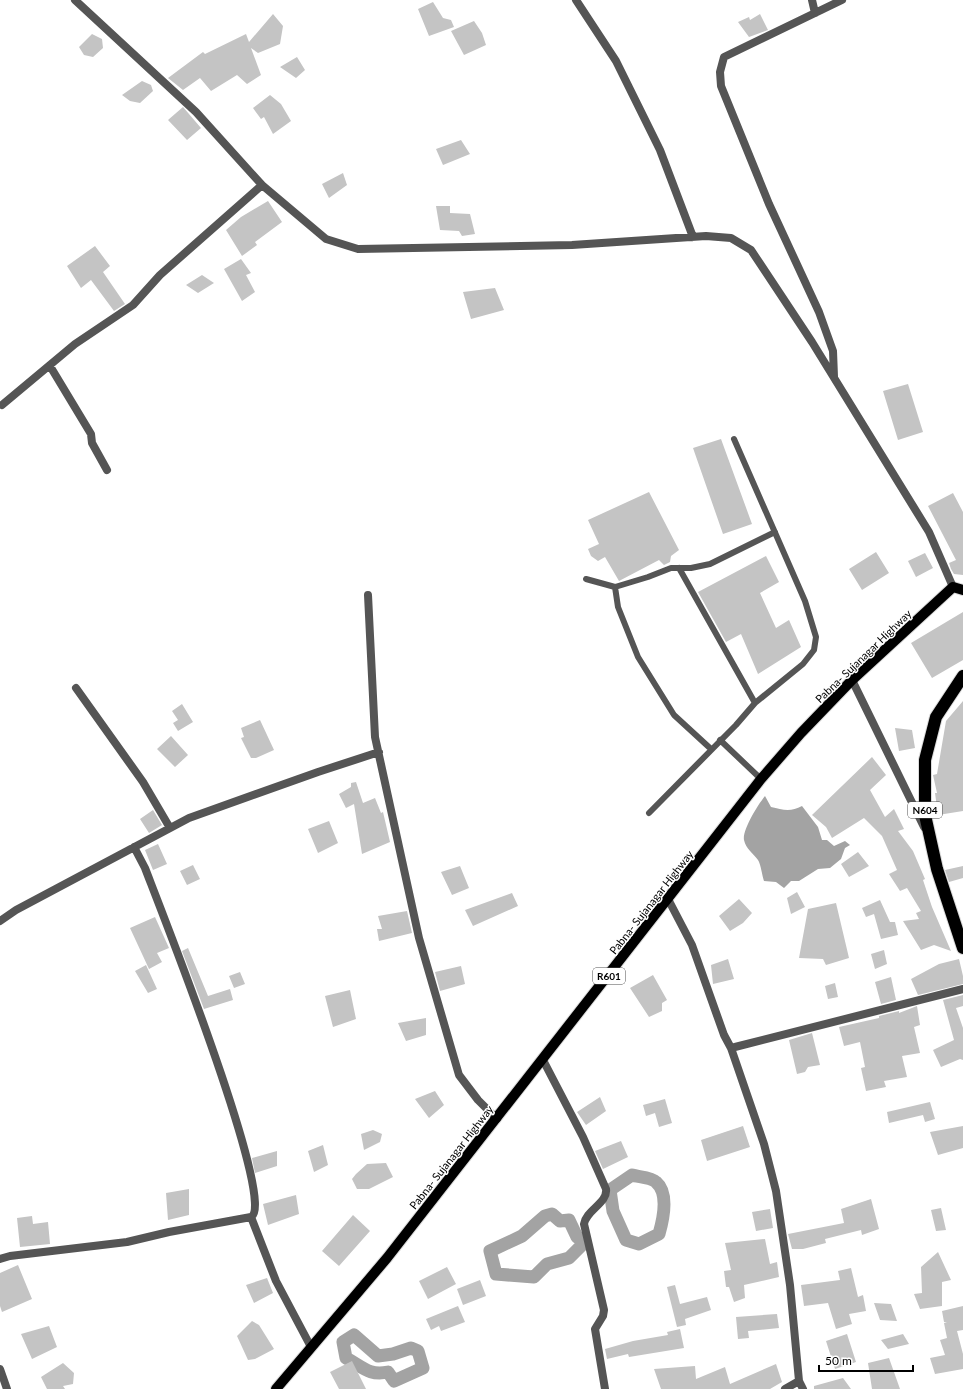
<svg xmlns="http://www.w3.org/2000/svg" width="963" height="1389" viewBox="0 0 963 1389" font-family="Lato,sans-serif">
  <rect width="100%" height="100%" fill="#fff"/>
  <path fill="#a3a3a3" d="M765,796l6,11c12,3 20,5 31,-1l16,21 4,13h5l7,6 11,-5 5,4 -5,3 -4,11 -11,9 -12,1 -19,12h-8l-7,7 -8,-6 -12,-1c-2,-6 -3,-16 -6,-21 -5,-7 -12,-11 -14,-20 -2,-10 15,-37 21,-44z"/>
  <g fill="none" stroke-linecap="round" stroke-linejoin="round">
    <path stroke="#a3a3a3" stroke-width="13" d="M632,1175c6,2 19,2 24,7 13,11 7,38 3,52l-20,10 -13,-4 -13,-29 -3,-21z
      M552,1214l8,7 9,-1 8,17 8,5 -16,16 -22,6 -13,13 -38,-3 -6,-23 32,-15 23,-20z
      M354,1335l24,21 15,-2 18,-6 7,3 5,17 -29,13 -6,-9c-19,4 -25,-5 -42,-14l-3,-16z"/>
  </g>
  <path fill="#c4c4c4" d="M433,2l10,16 8,2 3,7 -25,9 -11,-27z
    M273,14l10,12 -3,18 -22,9 -7,-5 10,27 -14,9 -10,-9 -26,16 -11,-13 -17,12 -15,-12 35,-26 2,2 41,-20 3,8z
    M760,14l8,16 -19,7 -11,-15 11,-5 1,3z
    M474,21l8,12 4,12 -22,10 -13,-24z
    M92,34l10,5 1,9 -10,9 -9,-2 -5,-8z
    M297,57l8,13 -9,8 -16,-11z
    M142,81l9,4 2,6 -13,12 -10,-2 -8,-6z
    M270,95l11,9 10,17 -18,13 -9,-17 -3,2 -8,-11z
    M183,107l18,21 -14,12 -19,-20z
    M461,140l9,14 -27,11 -7,-16z
    M343,173l4,12 -18,13 -7,-14z
    M268,201l14,21 -27,20 2,3 -15,11 -16,-26 15,-13z
    M436,206h14v7l20,1 5,20 -13,2 -3,-5 -19,-1z
    M95,246l15,20 -7,6 22,32 -11,7 -23,-31 -10,8 -14,-22z
    M241,259l10,14 -5,2 9,17 -13,9 -18,-32z
    M202,275l12,8 -16,10 -12,-8z
    M495,288l9,22 -33,9 -8,-27z
    M908,384l15,48 -25,8 -15,-49z
    M721,439l31,85 -29,10 -30,-86z
    M649,492l30,58 -8,6 -1,6 -6,3 -5,-5 -40,21 -14,-24 -7,4 -7,-5 -3,-7 11,-5 -11,-24z
    M953,493l10,19v63l-9,-1 -3,-5 -2,-6 7,-3 -28,-54z
    M876,552l13,21 -27,17 -13,-21z
    M925,553l8,15 -17,9 -8,-16z
    M766,556l13,26 -19,11 16,35 13,-8 12,27 -43,27 -17,-40 -15,8 -28,-50z
    M963,612v48l-31,18 -21,-35z
    M963,701v110l-25,4 -3,-22h2l-4,-18 4,-1 9,-53z
    M182,704l11,18 -15,9 -5,-8 5,-3 -6,-9z
    M260,720l14,30 -18,8h-5l-10,-20 3,-1 -3,-9z
    M895,728l17,2 3,18 -16,3z
    M171,736l17,19 -13,12 -18,-18z
    M872,757l14,18 -16,15 15,27 9,-8 10,20 -6,2 15,20 12,28 -2,1 9,27 19,44 -17,-6 -13,5 -18,-29 16,-2 -3,-6 5,-2 -14,-23 -7,3 -11,-17 8,-4 -15,-34 -18,-18 -32,20 -6,-11 -14,-12z
    M356,782l7,21 12,-5 6,15 2,-1 7,30 -28,12 -8,-50 -8,4 -7,-14 12,-7v-4z
    M153,810l9,15 -13,8 -9,-14z
    M329,821l9,22 -20,10 -10,-24z
    M158,844l9,20 -14,6 -8,-20z
    M858,852l11,14 -20,11 -8,-13z
    M193,865l7,14 -13,6 -7,-14z
    M460,866l9,22 -17,7 -11,-23z
    M963,866v12l-14,4 -4,-12z
    M797,892l8,15 -14,7 -4,-16z
    M512,893l6,13 -45,20 -8,-16z
    M739,899l13,14 -9,10 -13,8 -11,-15z
    M880,900l10,22h5l3,13 -17,4 -7,-25 -8,3 -4,-9z
    M836,903l13,55 -23,7 -3,-6 -24,-1 9,-49z
    M407,911l5,22 -33,8 -2,-12h5l-4,-13z
    M155,917l14,31 -12,5 5,9 -13,7 -19,-41z
    M188,948l20,48 22,-7 3,11 -29,9 -22,-58z
    M884,950l3,14 -12,5 -4,-15z
    M728,959l6,20 -21,5 -2,-19z
    M959,959l4,17v8l-45,11 -7,-16 28,-15z
    M146,965l11,24 -9,4 -13,-22z
    M461,966l4,18 -25,7 -5,-19z
    M240,972l5,12 -11,4 -5,-12z
    M653,975l14,25 -5,3v8l-13,6 -19,-29z
    M891,977l5,23 -15,4 -6,-22z
    M835,983l3,14 -10,2 -3,-13z
    M350,990l6,29 -23,8 -8,-31z
    M963,995v11l-7,2 7,20v32l-3,-1 -19,8 -8,-17 21,-10 -11,-40z
    M917,1006l3,19 -6,2 6,26 -18,3 5,21 -23,4 2,6 -20,4 -5,-23 4,-1 -5,-25 -16,4 -5,-19 40,-9v-2l20,-5v2z
    M426,1018v17l-20,6 -8,-18z
    M812,1033l8,32 -12,2 -3,5 -8,2 -8,-34z
    M435,1091l9,14 -15,13 -14,-19z
    M600,1097l6,14 -20,14 -9,-13z
    M665,1099l7,24 -13,4 -4,-14 -9,3 -3,-11z
    M930,1102l5,17 -10,3 -2,-7 -34,8 -2,-11z
    M743,1126l7,21 -43,14 -6,-21z
    M963,1126v22l-25,7 -8,-23z
    M373,1130l9,4 -2,8 -16,8 -3,-16z
    M621,1141l7,16 -25,12 -8,-18z
    M323,1145l5,20 -14,7 -6,-21z
    M277,1151v15l-22,7 -3,-15z
    M386,1163l7,14 -24,12h-12l-5,-10 4,-5 11,-10z
    M189,1189v26l-21,5 -2,-27z
    M296,1195l3,19 -31,11 -5,-21z
    M871,1199l8,30 -17,6 -1,-5 -36,9 1,4 -23,6h-11l-4,-15 56,-11 -3,-14z
    M941,1208l5,22 -10,1 -5,-21z
    M770,1209l3,19 -17,3 -4,-19z
    M353,1215l17,16 -31,35 -17,-15z
    M32,1216l1,8 15,-2 2,22 -30,3 -3,-29z
    M765,1239l5,25 7,-2 2,15 -35,8 1,13 -11,4 -5,-15h-3l-2,-16 7,-1 -6,-27z
    M938,1252l13,28 -9,2v24l-22,3 -6,-15 8,-1 -1,-26z
    M18,1265l14,34 -30,13 -2,-6v-33z
    M447,1267l9,17 -28,15 -9,-18z
    M851,1268l7,29 5,-2 3,16 -17,3 3,10 -16,5 -8,-26 -24,3 -3,-21 39,-5 -2,-9z
    M267,1278l6,15 -19,10 -8,-18z
    M480,1280l6,16 -23,9 -6,-16z
    M675,1285l5,19 27,-7 4,13 -26,9 1,6 -9,2 -10,-40z
    M874,1303l17,1 6,17 -17,-1z
    M458,1306l7,16 -24,9 -2,-5 -8,4 -5,-11z
    M963,1306v24l-6,1 6,23v15l-28,5 -5,-16 15,-3 -5,-15 7,-2 -3,-15 3,-1h-3l-2,-11z
    M777,1314l2,14 -31,3 1,7 -11,1 -2,-22z
    M252,1321l7,4 15,24 -19,10 -7,1 -11,-24z
    M49,1326l8,21 -25,12 -11,-25z
    M680,1329l4,19 -55,9 -1,-3 -21,5 -2,-10 28,-8 35,-6 -1,-3z
    M847,1334l9,28 -21,7 -9,-28z
    M903,1334l6,10 -21,5 -7,-9z
    M889,1358l11,31h-28l-4,-26z
    M352,1361l14,28h-27l-9,-17z
    M63,1363l11,10 -1,11 -10,2 2,3h-18l-6,-12z
    M776,1364l6,18 -12,7h-109l-7,-20 41,-3 1,13 29,-12 5,17z
    M843,1378l8,11h-37v-3z"/>
  <g fill="none" stroke-linecap="round" stroke-linejoin="round">
    <defs>
      <path id="primary" d="M276,1389l111,-131 374,-479 40,-46 51,-53 101,-93 10,3"/>
      <path id="highway" d="M963,676l-27,41 -11,43v55l12,54 26,79"/>
    </defs>
    <use href="#primary" stroke="#dbdbdb" stroke-width="12"/>
    <use href="#highway" stroke="#dbdbdb" stroke-width="14"/>
    <path stroke="#555" stroke-width="6" d="M679,568l76,135
      M586,579l29,8 3,20 20,50 36,58 37,34
      M615,587l33,-10 23,-9h20l19,-4 65,-32
      M720,740l41,39
      M649,813l87,-88 19,-22 48,-39 11,-14 2,-13 -11,-36 -71,-162"/>
    <path stroke="#555" stroke-width="8" d="M75,0l121,112 66,73 64,54 32,10 214,-4 134,-9 25,2 20,12 61,92 117,190 24,55
      M576,0l40,61 44,89 33,87
      M812,0l3,13
      M50,366l41,68 1,9 15,27
      M834,377l-1,-26 -14,-39 -50,-108 -48,-118 -1,-14 4,-15 118,-57
      M2,405l73,-61 58,-39 27,-30 102,-90
      M368,595l7,142 44,201 40,137 19,25 19,19
      M852,680l72,147
      M76,688l67,94 27,46
      M134,847l11,21c14,37 133,336 106,349l25,64 35,66
      M668,899l24,46 32,90 7,13
      M0,921l16,-11 173,-92 129,-46 61,-20
      M543,1060l40,77 23,52c2,14 -20,21 -22,35l20,86 -1,6 -8,13 10,60
      M0,1259l10,-3 117,-14 42,-10 82,-15
      M0,1369l7,20
      M785,1389l14,-8
      M803,1389l-4,-8 -9,-96 -14,-94 -12,-47 -33,-96 232,-59"/>
    <use href="#primary" stroke="#000" stroke-width="10"/>
    <use href="#highway" stroke="#000" stroke-width="12"/>
  </g>
  <g text-anchor="middle" dominant-baseline="central" stroke-width="3" stroke-linejoin="round" paint-order="stroke">
    <g fill="#fff" stroke="#4c4c4c" stroke-width="1">
      <rect x="908" y="802" width="34" height="16" rx="3"/>
      <rect x="593" y="968" width="32" height="16" rx="3"/>
    </g>
    <g font-size="10" font-weight="bold" fill="#000">
      <text x="925" y="810">N604</text>
      <text x="609" y="976">R601</text>
    </g>
    <g font-size="11" fill="#000" stroke="#fff">
      <text transform="translate(863 656) rotate(-44)">Pabna- Sujanagar Highway</text>
      <text transform="translate(651 902) rotate(-52)">Pabna- Sujanagar Highway</text>
      <text transform="translate(451 1157) rotate(-52)">Pabna- Sujanagar Highway</text>
    </g>
  </g>
  <path d="M819 1365v6h94v-6" fill="none" stroke="#000000" stroke-width="2"/>
  <text x="825" y="1365" font-size="12" fill="#000000" stroke="#ffffff" stroke-width="3" paint-order="stroke">50 m</text>
</svg>
